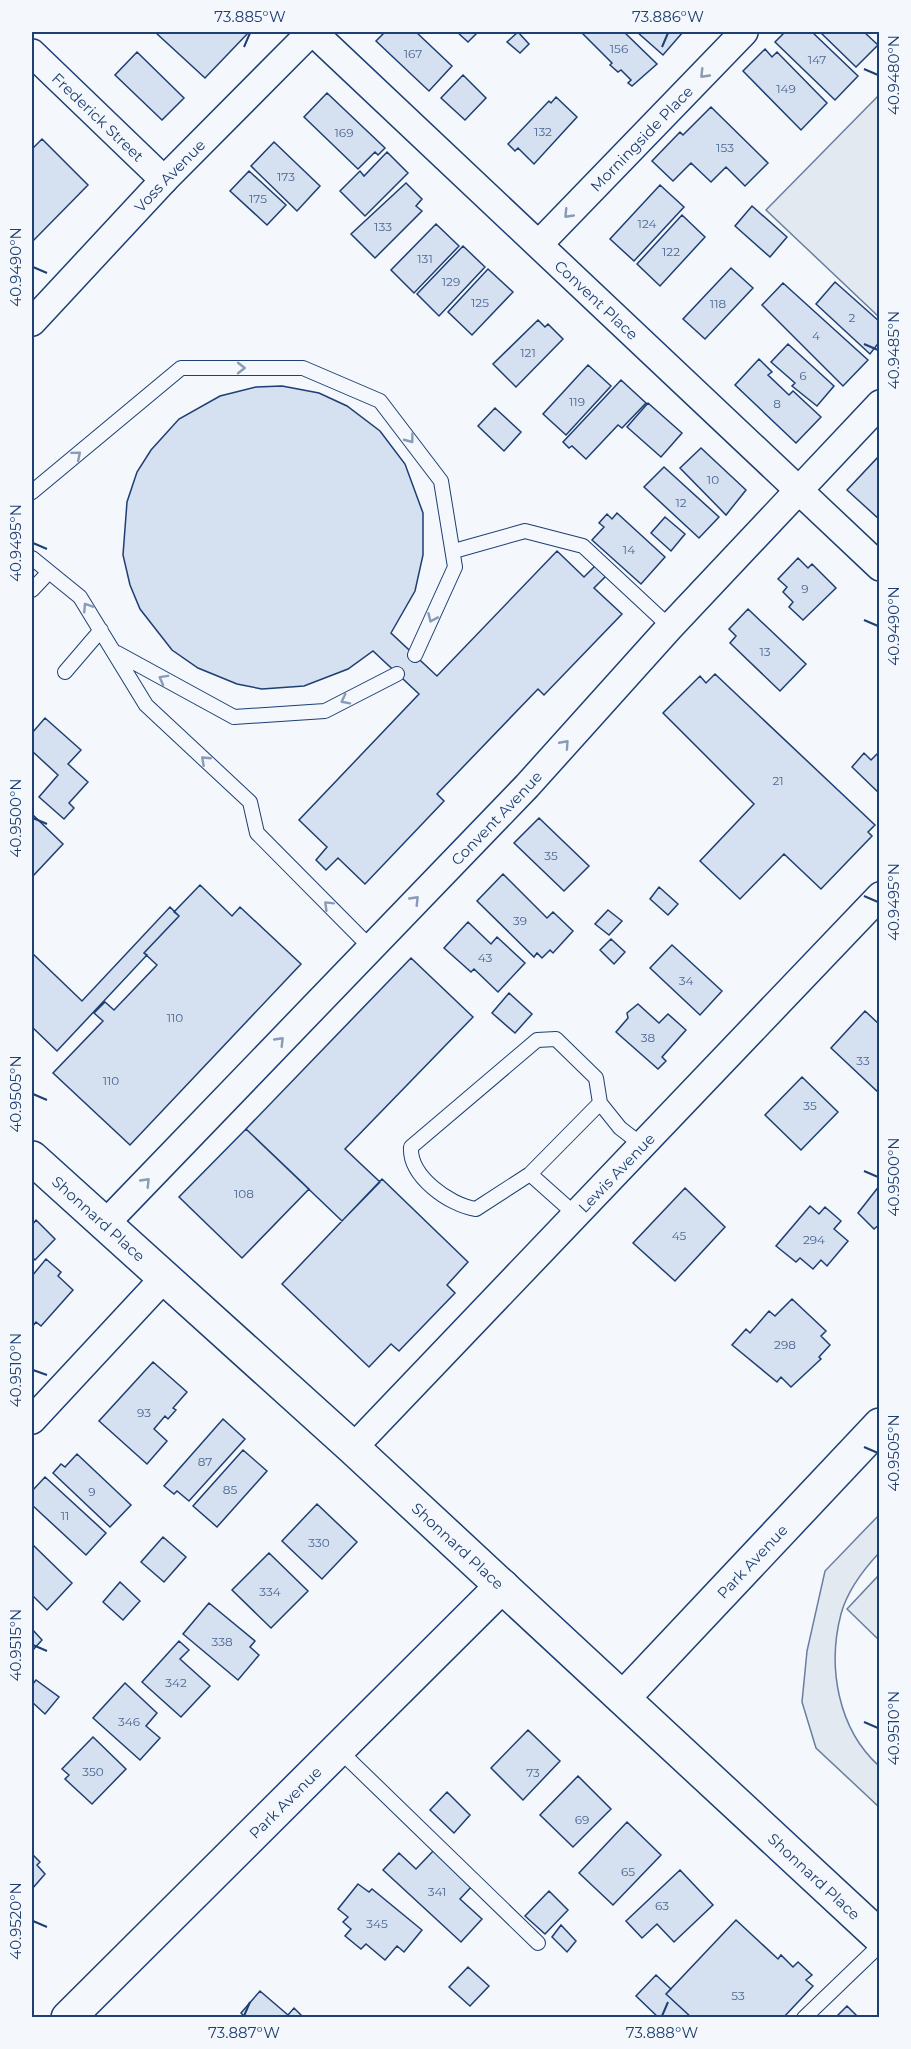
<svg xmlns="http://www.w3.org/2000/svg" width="911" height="2049" viewBox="0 0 911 2049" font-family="Montserrat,sans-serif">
  <rect width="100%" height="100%" fill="#f4f7fb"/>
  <path fill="#e3e9f0" stroke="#687fa3" stroke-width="1.5" d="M879,95v222l-113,-107z
    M879,1515v38c-15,16 -32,39 -38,61 -14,53 -3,115 38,152v41l-63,-59 -14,-46 5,-51 18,-80z
    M879,1575v65l-32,-31z"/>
  <path fill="#d5e0f0" stroke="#1d3f73" stroke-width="1.5" d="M155,32h94l-44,46z
    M385,32h31l36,34 -23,25 -53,-50z
    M457,32h21l-10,10z
    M518,32l11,12 -9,9 -13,-11z
    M585,32h39l33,32 -25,22 -4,-3 3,-3 -10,-10 -3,2 -8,-7 2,-2 -29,-29z
    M637,32h46l-20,23z
    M785,32h27l46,44 -23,24 -60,-58z
    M820,32h44l14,13 -22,22z
    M765,49l7,8 5,-5 50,51 -26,27 -58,-59z
    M137,52l47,46 -22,22 -47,-45z
    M463,75l23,23 -21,22 -24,-22z
    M327,93l58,55 -7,7 -3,-3 -17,17 -54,-52z
    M556,97l21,20 -43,47 -16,-16 -3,3 -7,-7 41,-43 2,2z
    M711,107l57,56 -23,23 -19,-19 -15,15 -20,-19 -18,18 -21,-20 28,-29 3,3z
    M42,139l46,46 -56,57v-93z
    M274,142l46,44 -23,25 -46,-45z
    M387,152l21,21 -43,43 -25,-25 20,-20 4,5z
    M249,171l37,34 -19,20 -37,-34z
    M406,183l16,16 -6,7 6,5 -47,47 -24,-24z
    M660,185l24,22 -50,54 -24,-22z
    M752,206l35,31 -17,20 -35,-31z
    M682,215l23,22 -45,49 -23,-22z
    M436,224l23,22 -45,47 -23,-23z
    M463,246l22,21 -46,49 -22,-22z
    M731,268l22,20 -48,51 -22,-20z
    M488,269l25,23 -41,43 -24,-23z
    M835,282l45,40v19l-10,13 -54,-50z
    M783,283l85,77 -25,26 -81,-81z
    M538,320l7,7 3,-3 15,15 -47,48 -23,-23z
    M788,344l46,42 -17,20 -25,-20 3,-3 -24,-21z
    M759,359l13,13 -4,3 21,20 4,-4 28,26 -25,26 -61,-58z
    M588,365l23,21 -45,49 -23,-21z
    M621,380l25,23 -24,25 -4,-3 -32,34 -14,-13 -3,2 -6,-6z
    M282,386l37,7 28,13 33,25 25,33 18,49v42l-8,36 -24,42 46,43 120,-125 27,26 12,-12 11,10 -13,13 28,26 -78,81 -6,-6 -101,105 7,7 -79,83 -27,-26 -12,12 -10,-10 11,-13 -28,-27 120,-126 -46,-43 -25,18 -44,17 -42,3 -25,-5 -39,-16 -26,-18 -32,-41 -10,-24 -7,-30 4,-53 10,-30 14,-22 28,-31 41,-23 36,-9z
    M648,403l34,30 -21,24 -34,-30z
    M495,408l26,24 -17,19 -26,-25z
    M701,448l45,42 -20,25 -46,-47z
    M880,455v65l-33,-30z
    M664,467l55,50 -20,21 -55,-51z
    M617,513l48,44 -24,27 -49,-44 12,-13 -5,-4 8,-9 5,5z
    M665,517l20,17 -14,17 -20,-18z
    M798,558l10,10 4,-4 24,24 -33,32 -14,-13 4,-5 -10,-10 4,-5 -9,-8z
    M748,609l58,55 -26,27 -50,-48 6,-7 -7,-7z
    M715,674l160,151 -7,7 4,4 -51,53 -37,-35 -44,45 -40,-38 54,-57 -91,-91 37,-37 6,7z
    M45,718l36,32 -13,14 20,18 -19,21 5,5 -10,11 -25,-22 19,-22 -26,-24v-18z
    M880,751v43l-28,-27 12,-14 7,7z
    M32,814l31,30 -31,33z
    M539,818l50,48 -25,25 -50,-48z
    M503,874l44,44 6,-6 20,19 -20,22 -3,-3 -8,8 -5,-5 -3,4 -57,-56z
    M200,885l32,31 8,-9 61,57 -171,181 -77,-72 50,-52 -9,-8 11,-11 9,8 43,-45 -13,-12 35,-37 -5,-4z
    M659,887l19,17 -10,11 -18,-16z
    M170,907l9,9 -35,37 3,2 -90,96 -25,-24v-74l50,48z
    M608,910l14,11 -13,14 -14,-11z
    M468,922l23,22 6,-7 28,26 -27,29 -24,-23 -3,3 -27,-24z
    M611,939l14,13 -11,12 -14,-14z
    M672,945l50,46 -22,24 -50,-47z
    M411,958l62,59 -128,132 35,33 -38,39 -96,-92z
    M509,993l23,21 -17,19 -23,-20z
    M638,1004l21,19 9,-9 18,16 -24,27 4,4 -8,8 -42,-37 12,-14 -1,-5z
    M865,1011l15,14 -1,68 -48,-45z
    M802,1077l36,35 -37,38 -36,-35z
    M246,1129l63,60 -67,69 -63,-61z
    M382,1179l86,83 -21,23 8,8 -56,58 -8,-7 -22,23 -87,-83z
    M880,1185v39l-6,5 -16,-16z
    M685,1188l40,39 -50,54 -42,-38z
    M810,1206l9,8 6,-7 16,14 -7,8 14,12 -21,25 -6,-6 -8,9 -13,-11 -4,4 -20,-16z
    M36,1220l19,19 -20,21 -3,-3v-32z
    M46,1259l15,13 -3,4 15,14 -32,36 -5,-4 -4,5v-51z
    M792,1299l34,32 -5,5 9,9 -11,12 2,2 -30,28 -10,-10 -4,5 -45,-37 14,-16 4,4 19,-22 6,5z
    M153,1362l34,30 -14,16 3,2 -8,9 -3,-3 -11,13 13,12 -20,23 -48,-43z
    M223,1419l22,20 -56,62 -12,-10 -3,3 -10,-8z
    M243,1450l24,21 -50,56 -24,-21z
    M77,1454l54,51 -21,22 -57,-54 8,-9 4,3z
    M45,1477l61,56 -20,22 -54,-50v-14z
    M317,1504l40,38 -35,37 -40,-38z
    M163,1537l23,20 -22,25 -23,-20z
    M32,1544l40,39 -25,27 -15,-15z
    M269,1553l39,38 -37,37 -39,-38z
    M120,1582l20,19 -17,19 -20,-18z
    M209,1603l46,38 -5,6 9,8 -21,25 -55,-46z
    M32,1629l10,11 -10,11z
    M179,1641l10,9 -9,9 30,27 -29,31 -39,-35z
    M36,1680l23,17 -14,17 -13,-12v-17z
    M125,1683l32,30 -11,13 14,12 -20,22 -47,-42z
    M528,1730l32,31 -37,39 -32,-32z
    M93,1737l33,32 -34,35 -27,-25 4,-4 -7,-6z
    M578,1776l33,33 -38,38 -33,-32z
    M447,1792l23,23 -16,18 -24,-23z
    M627,1822l34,33 -48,50 -34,-32z
    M435,1849l38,36 -13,14 22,20 -21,23 -78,-72 16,-17 17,16z
    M32,1854l8,8 -3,3 8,9 -13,15z
    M680,1870l33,35 -39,37 -17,-18 -15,14 -16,-17z
    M358,1884l11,8 3,-3 50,41 -18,22 -7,-6 -12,14 -19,-16 -5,5 -16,-13 6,-7 -8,-7 5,-5 -10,-8z
    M549,1891l19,19 -23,24 -20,-18z
    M736,1920l42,39 3,-4 12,12 5,-5 14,13 -6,5 7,6 -30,32h-91l-26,-24z
    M561,1925l15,16 -9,11 -15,-15z
    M468,1967l21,19 -19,20 -21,-19z
    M656,1975l15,14 -5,5 26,24h-33l-23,-22z
    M260,1991l28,24 6,-7 10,10h-58l-5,-5z
    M847,2006l12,12h-24z"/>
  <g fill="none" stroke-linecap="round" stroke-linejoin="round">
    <defs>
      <path id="service" d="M32,492l149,-124h122l77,33 61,80 14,86 -40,88
        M454,551l71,-20 58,15 87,81
        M32,558l48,39 66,108 104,97 7,31 113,114
        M32,590l17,-18
        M117,653l117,64 91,-6 72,-37
        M65,672l36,-42
        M600,1103l-70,71 -54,35c-27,-4 -67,-33 -65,-62l126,-107 19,-1 40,39 4,25 20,25 22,17
        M530,1174l46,41
        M338,1749l200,194
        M804,2018l76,-73"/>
      <g id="minor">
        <path id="s1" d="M313,32l567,535"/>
        <path id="s2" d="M32,53l132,127"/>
        <path id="s3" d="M539,244l205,-212"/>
        <path id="s4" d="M32,322l132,-142 147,-148"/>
        <path id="s5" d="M105,1224l422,-438 143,-159 210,-223"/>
        <path d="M32,1420l133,-143"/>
        <path id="s6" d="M353,1448l527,-552"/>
      </g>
      <g id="tertiary">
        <path id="s7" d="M32,1158l321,290 527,489"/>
        <path id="s8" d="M623,1698l257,-273"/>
        <path id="s9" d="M68,2018l434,-432"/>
      </g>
    </defs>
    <use href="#service" stroke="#1d3f73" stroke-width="16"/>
    <use href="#minor" stroke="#1d3f73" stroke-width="30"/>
    <use href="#tertiary" stroke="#1d3f73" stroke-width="36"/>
    <use href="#service" stroke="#f4f7fb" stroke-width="14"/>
    <use href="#minor" stroke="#f4f7fb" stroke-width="27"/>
    <use href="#tertiary" stroke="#f4f7fb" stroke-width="33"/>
  </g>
  <defs><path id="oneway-chevron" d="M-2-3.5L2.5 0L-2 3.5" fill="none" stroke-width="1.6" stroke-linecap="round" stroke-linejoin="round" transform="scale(1.5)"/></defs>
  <g stroke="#889bb7">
    <use href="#oneway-chevron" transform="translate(704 74) rotate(134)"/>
    <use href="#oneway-chevron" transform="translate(568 214) rotate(134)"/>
    <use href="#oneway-chevron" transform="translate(241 368)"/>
    <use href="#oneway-chevron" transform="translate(410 439) rotate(53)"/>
    <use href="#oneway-chevron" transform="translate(77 455) rotate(-40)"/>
    <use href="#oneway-chevron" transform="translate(87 607) rotate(-123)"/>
    <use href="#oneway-chevron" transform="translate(432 618) rotate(114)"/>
    <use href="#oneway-chevron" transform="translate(163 679) rotate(-151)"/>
    <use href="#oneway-chevron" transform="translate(345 700) rotate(153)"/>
    <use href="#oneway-chevron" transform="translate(565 744) rotate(-48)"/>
    <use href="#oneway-chevron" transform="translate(205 760) rotate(-137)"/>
    <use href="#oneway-chevron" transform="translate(415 900) rotate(-46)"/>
    <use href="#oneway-chevron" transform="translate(328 905) rotate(-135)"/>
    <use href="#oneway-chevron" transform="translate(280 1041) rotate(-46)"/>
    <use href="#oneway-chevron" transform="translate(146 1182) rotate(-46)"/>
  </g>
  <path fill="none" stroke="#1d3f73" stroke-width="2" d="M244,47l6,-14M662,47l6,-14M864,69l14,6M33,267l14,6M864,344l14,6M33,543l14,6M864,620l14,6M33,818l14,6M864,896l14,6M33,1094l14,6M864,1171l14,6M33,1370l14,5M864,1447l14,6M33,1645l14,6M864,1722l14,6M33,1921l14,6M244,2016l6,-14M662,2016l6,-14"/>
  <g text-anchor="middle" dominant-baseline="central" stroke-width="4.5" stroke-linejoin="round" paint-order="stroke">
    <g font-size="12" fill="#4b6792">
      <text x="619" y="48">156</text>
      <text x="413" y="53">167</text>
      <text x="817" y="59">147</text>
      <text x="786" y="88">149</text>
      <text x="543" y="131">132</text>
      <text x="344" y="132">169</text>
      <text x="725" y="147">153</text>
      <text x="286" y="176">173</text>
      <text x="258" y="198">175</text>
      <text x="647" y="223">124</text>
      <text x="383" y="226">133</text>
      <text x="671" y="251">122</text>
      <text x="425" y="258">131</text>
      <text x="451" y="281">129</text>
      <text x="480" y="302">125</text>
      <text x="718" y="303">118</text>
      <text x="852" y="317">2</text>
      <text x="816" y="335">4</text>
      <text x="528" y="352">121</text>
      <text x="803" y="375">6</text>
      <text x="577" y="401">119</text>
      <text x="777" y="403">8</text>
      <text x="713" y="479">10</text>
      <text x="681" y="502">12</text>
      <text x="629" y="549">14</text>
      <text x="805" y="588">9</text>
      <text x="765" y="651">13</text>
      <text x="778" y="780">21</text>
      <text x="551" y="855">35</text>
      <text x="520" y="920">39</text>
      <text x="485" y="957">43</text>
      <text x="686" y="980">34</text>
      <text x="175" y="1017">110</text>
      <text x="648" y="1037">38</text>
      <text x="863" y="1060">33</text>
      <text x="111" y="1080">110</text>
      <text x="810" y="1105">35</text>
      <text x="244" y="1193">108</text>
      <text x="679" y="1235">45</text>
      <text x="814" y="1239">294</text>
      <text x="785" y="1344">298</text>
      <text x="144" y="1412">93</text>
      <text x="205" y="1461">87</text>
      <text x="230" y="1489">85</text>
      <text x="92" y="1491">9</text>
      <text x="65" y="1515">11</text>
      <text x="319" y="1542">330</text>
      <text x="270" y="1591">334</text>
      <text x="222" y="1641">338</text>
      <text x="176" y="1682">342</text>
      <text x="129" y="1721">346</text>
      <text x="93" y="1771">350</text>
      <text x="533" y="1772">73</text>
      <text x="582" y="1819">69</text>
      <text x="628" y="1871">65</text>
      <text x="437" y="1891">341</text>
      <text x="662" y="1905">63</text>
      <text x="377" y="1923">345</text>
      <text x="738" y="1995">53</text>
    </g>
    <g font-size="15" fill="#1d3f73" stroke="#f4f7fb">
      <text stroke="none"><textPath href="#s2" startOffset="92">Frederick Street</textPath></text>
      <text stroke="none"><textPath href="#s3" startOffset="147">Morningside Place</textPath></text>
      <text stroke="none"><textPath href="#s4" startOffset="201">Voss Avenue</textPath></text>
      <text stroke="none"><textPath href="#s1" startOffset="390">Convent Place</textPath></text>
      <text stroke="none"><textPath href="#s5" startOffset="564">Convent Avenue</textPath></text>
      <text stroke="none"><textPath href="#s6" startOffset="381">Lewis Avenue</textPath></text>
      <text stroke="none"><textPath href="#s7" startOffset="90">Shonnard Place</textPath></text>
      <text stroke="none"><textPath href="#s7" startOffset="576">Shonnard Place</textPath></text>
      <text stroke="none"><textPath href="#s8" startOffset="188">Park Avenue</textPath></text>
      <text stroke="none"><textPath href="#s9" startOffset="306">Park Avenue</textPath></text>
      <text stroke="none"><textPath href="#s7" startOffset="1062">Shonnard Place</textPath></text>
    </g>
  </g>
  <rect width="911" height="2049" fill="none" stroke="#f4f7fb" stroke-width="66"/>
  <rect x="33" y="33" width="845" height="1983" fill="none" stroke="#1d3f73" stroke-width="2"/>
  <g font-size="15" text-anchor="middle" fill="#1d3f73">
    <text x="250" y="22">73.885°W</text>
    <text x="668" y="22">73.886°W</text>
    <text transform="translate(894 75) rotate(-90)" y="5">40.9480°N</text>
    <text transform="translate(16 267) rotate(-90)" y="5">40.9490°N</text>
    <text transform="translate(894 350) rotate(-90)" y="5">40.9485°N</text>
    <text transform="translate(16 543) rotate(-90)" y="5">40.9495°N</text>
    <text transform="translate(894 626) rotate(-90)" y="5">40.9490°N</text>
    <text transform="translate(16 818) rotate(-90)" y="5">40.9500°N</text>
    <text transform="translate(894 902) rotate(-90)" y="5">40.9495°N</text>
    <text transform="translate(16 1094) rotate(-90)" y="5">40.9505°N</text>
    <text transform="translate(894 1177) rotate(-90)" y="5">40.9500°N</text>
    <text transform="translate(16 1370) rotate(-90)" y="5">40.9510°N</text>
    <text transform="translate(894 1453) rotate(-90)" y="5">40.9505°N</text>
    <text transform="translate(16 1645) rotate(-90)" y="5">40.9515°N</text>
    <text transform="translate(894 1728) rotate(-90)" y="5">40.9510°N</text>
    <text transform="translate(16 1921) rotate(-90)" y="5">40.9520°N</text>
    <text x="244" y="2038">73.887°W</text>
    <text x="662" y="2038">73.888°W</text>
  </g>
</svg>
